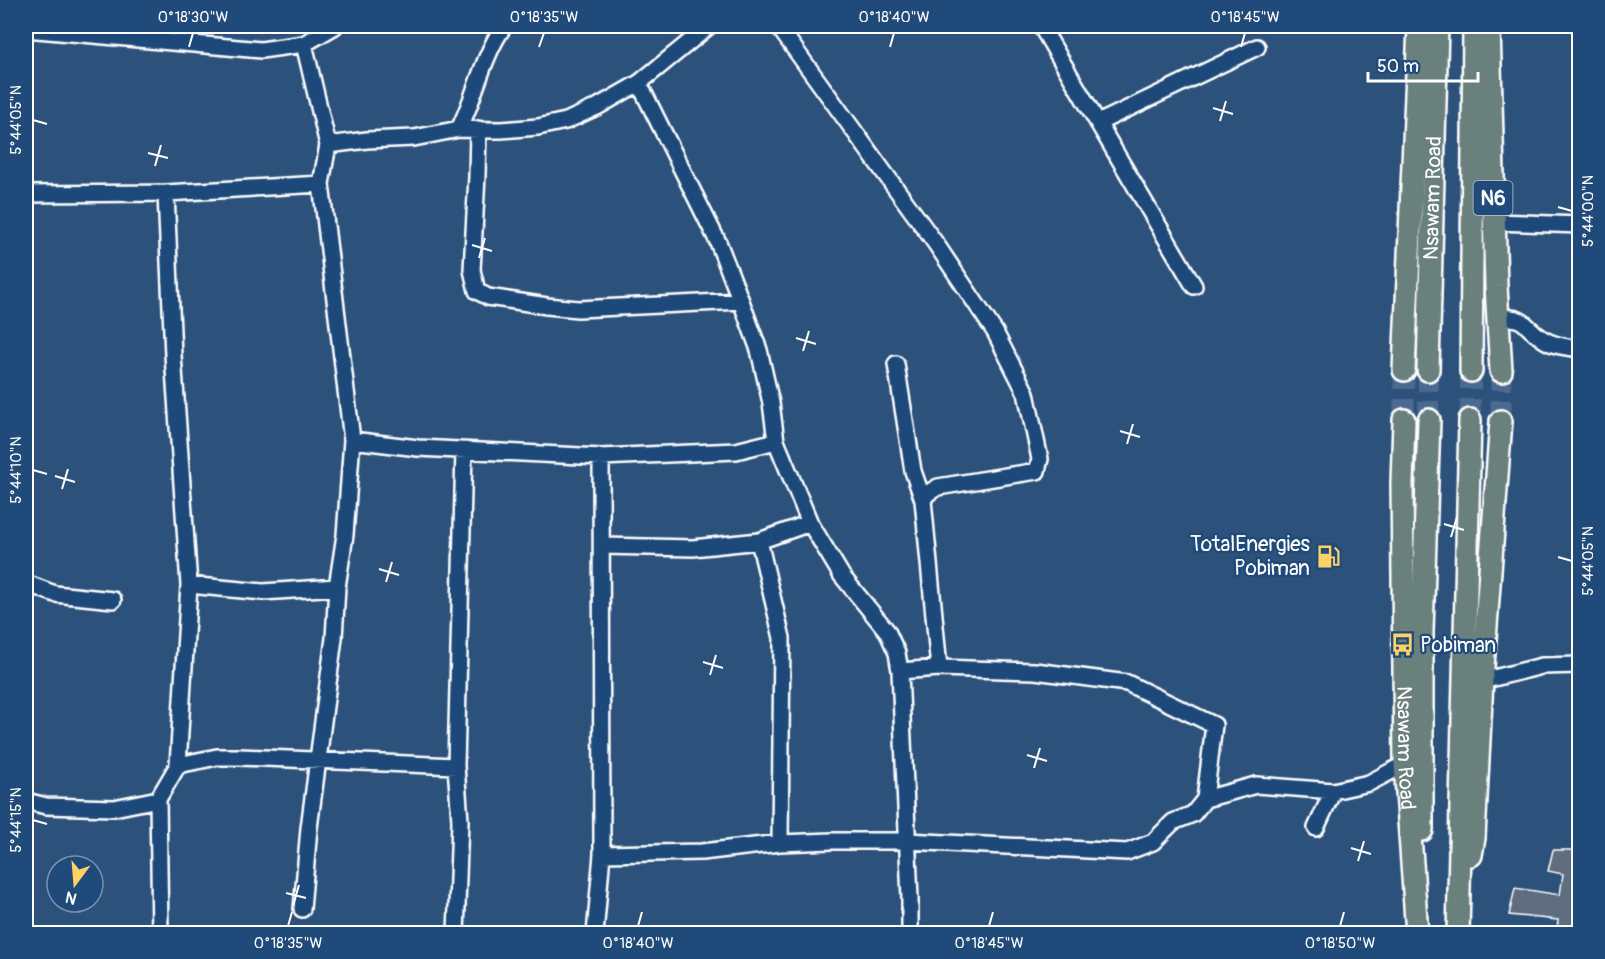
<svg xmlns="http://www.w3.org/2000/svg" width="1605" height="959" viewBox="0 0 1605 959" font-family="Pangolin,sans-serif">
  <rect width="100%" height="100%" fill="#2c517b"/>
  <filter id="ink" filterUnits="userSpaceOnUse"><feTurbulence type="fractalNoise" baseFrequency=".0167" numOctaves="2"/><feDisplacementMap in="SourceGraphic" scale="12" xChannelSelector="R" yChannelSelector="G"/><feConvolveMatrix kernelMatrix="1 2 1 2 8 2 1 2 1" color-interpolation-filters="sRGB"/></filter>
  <g filter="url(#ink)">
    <path fill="#5f6d7f" stroke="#fff" stroke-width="1.5" d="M1553,850h27v54l-4,27 -19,-2 1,-9 -49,-5 6,-27 45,7 3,-21 -15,-3z"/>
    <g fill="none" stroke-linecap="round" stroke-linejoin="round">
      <path stroke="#4c6b8f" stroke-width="21" stroke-dasharray="21 10" stroke-linecap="butt" d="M1428,370l1,50
        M1404,420v-50
        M1470,420l1,-49
        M1501,421v-50"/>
      <defs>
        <path id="minor" d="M778,26l158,218 59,88 31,61 14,66 -3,12 -99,16 -10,6 -5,7 16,168
          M1041,26l153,260
          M26,29l235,21 43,-6 31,-18
          M639,83l79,159 23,59 18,49 12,53 5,38 34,82 32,53 45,55 10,22 3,18 10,228v35
          M1098,123l159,-76
          M459,129c17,-34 23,-72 45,-103
          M478,129l-1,47 -5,94 5,21 11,6 59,9 31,3 163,-8
          M328,145l39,-5 47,-2 45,-9 42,1 37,-3 28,-6 31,-14 42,-24 70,-57
          M26,194l140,-1 155,-9
          M1494,222l86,3
          M1498,317c32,1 22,7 45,22 10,7 24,8 37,10
          M896,364l17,107 10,29
          M352,440l66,8 183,9 135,-6 40,-10
          M759,541l23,97 -2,205
          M602,546l91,2 66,-7 51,-18
          M26,583l29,11 58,6
          M189,585l74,7 74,-5
          M1482,681l60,-15 38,-1
          M178,765l39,-8h22l217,9 8,-315
          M456,766l4,55 -4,113
          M1205,799l51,-14 77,6 36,-8 36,-19
          M26,801l20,5 68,2 44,-9
          M1316,828l17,-37
          M602,854l100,-2 78,-9 52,-2h75l220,11 26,-10 20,-20 20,-8 12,-15 9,-74 -87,-42 -92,-12 -96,-3 -39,3
          M302,909l7,-81 25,-190 3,-51 8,-52 7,-95 -31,-256 7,-39 -24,-101
          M160,934l-2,-135 20,-34 11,-180 -16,-230 -7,-162
          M595,934l7,-80 -1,-397"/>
        <g id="highway">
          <path d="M1489,26l7,260 5,85"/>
          <path d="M1404,370l15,-344"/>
          <path id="s1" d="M1428,370l9,-344"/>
          <path d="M1471,371l3,-345"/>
          <path id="s2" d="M1404,420l-2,63 3,281 12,170"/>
          <path d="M1422,830v-198l7,-212"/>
          <path d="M1471,855l3,-17 8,-157 19,-260"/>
          <path d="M1458,934l12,-514"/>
        </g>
      </defs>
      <use href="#minor" stroke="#fff" stroke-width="20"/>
      <use href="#highway" stroke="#fff" stroke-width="26"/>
      <use href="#minor" stroke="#1f4a7a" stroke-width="15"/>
      <use href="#highway" stroke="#6a807d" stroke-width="21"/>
    </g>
  </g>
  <path fill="none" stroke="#fff" stroke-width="2" d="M189,47l4,-14M539,47l5,-14M890,47l4,-14M1241,47l4,-14M1213,108l20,6M33,120l14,4M1220,121l6,-20M148,153l20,5M155,166l6,-21M1558,207l14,4M472,245l20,6M479,258l6,-20M796,338l20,6M803,351l6,-20M1120,431l20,6M1127,444l6,-20M33,470l14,4M55,476l20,6M62,489l6,-20M1444,524l20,6M1451,537l6,-20M1558,557l14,4M379,569l20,6M386,582l6,-20M703,662l20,6M710,675l6,-20M1027,755l20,6M1034,768l6,-20M33,820l14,4M1351,848l20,6M1358,861l6,-20M286,893l20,5M293,906l6,-21M288,926l4,-14M638,926l4,-14M989,926l4,-14M1340,926l4,-14"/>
  <defs>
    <symbol id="fuel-bare" viewBox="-9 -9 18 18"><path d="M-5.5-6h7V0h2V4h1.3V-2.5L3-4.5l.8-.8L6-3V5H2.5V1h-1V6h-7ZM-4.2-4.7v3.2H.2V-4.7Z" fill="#ffd166" stroke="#1f4a7a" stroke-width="2.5" paint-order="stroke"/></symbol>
    <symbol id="bus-bare" viewBox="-9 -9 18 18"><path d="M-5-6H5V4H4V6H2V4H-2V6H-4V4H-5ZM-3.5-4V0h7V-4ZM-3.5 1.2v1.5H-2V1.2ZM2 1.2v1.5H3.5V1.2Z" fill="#ffd166" stroke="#1f4a7a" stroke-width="2.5" paint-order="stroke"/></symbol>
  </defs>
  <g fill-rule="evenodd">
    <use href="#fuel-bare" x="1312" y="540" width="33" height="33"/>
    <use href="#bus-bare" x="1386" y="628" width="33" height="33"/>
  </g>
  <g text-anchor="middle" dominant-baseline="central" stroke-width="4.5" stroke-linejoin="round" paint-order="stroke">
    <rect fill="#1f4a7a" stroke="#bcc9d7" stroke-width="1.5" x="1473.5" y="181" width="39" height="34" rx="4.5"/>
    <g font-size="20" font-weight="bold" fill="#fff">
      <text x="1493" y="198">N6</text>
    </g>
    <g font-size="21" fill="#fff" stroke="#1f4a7a">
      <text stroke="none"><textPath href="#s1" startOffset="172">Nsawam Road</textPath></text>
      <text stroke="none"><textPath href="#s2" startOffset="328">Nsawam Road</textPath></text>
    </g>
    <g font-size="21" fill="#fff" stroke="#1f4a7a" text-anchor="end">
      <text x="1310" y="544">TotalEnergies<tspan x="1310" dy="24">Pobiman</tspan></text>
      <text x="1420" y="645" text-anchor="start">Pobiman</text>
    </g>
  </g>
  <rect width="1605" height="959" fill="none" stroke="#1f4a7a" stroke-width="66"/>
  <g transform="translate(75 884) rotate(196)"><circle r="28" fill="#1f4a7a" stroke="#7992af" stroke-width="1.5"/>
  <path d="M0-4.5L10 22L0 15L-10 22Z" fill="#ffd166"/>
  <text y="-9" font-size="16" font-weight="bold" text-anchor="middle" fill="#ffffff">N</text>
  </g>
  <path d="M1368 72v9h110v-9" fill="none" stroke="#ffffff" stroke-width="3"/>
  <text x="1377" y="72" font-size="18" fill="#ffffff" stroke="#1f4a7a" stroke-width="4.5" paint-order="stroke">50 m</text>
  <rect x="33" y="33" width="1539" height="893" fill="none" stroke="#fff" stroke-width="2"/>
  <g font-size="15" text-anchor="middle" fill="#fff">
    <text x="193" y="22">0°18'30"W</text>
    <text x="544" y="22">0°18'35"W</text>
    <text x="894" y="22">0°18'40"W</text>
    <text x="1245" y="22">0°18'45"W</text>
    <text transform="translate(16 120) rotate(-90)" y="5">5°44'05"N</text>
    <text transform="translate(1588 211) rotate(-90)" y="5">5°44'00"N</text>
    <text transform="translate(16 470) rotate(-90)" y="5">5°44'10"N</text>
    <text transform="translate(1588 561) rotate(-90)" y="5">5°44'05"N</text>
    <text transform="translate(16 820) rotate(-90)" y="5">5°44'15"N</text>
    <text x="288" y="948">0°18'35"W</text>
    <text x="638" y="948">0°18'40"W</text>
    <text x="989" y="948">0°18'45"W</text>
    <text x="1340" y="948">0°18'50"W</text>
  </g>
</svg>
